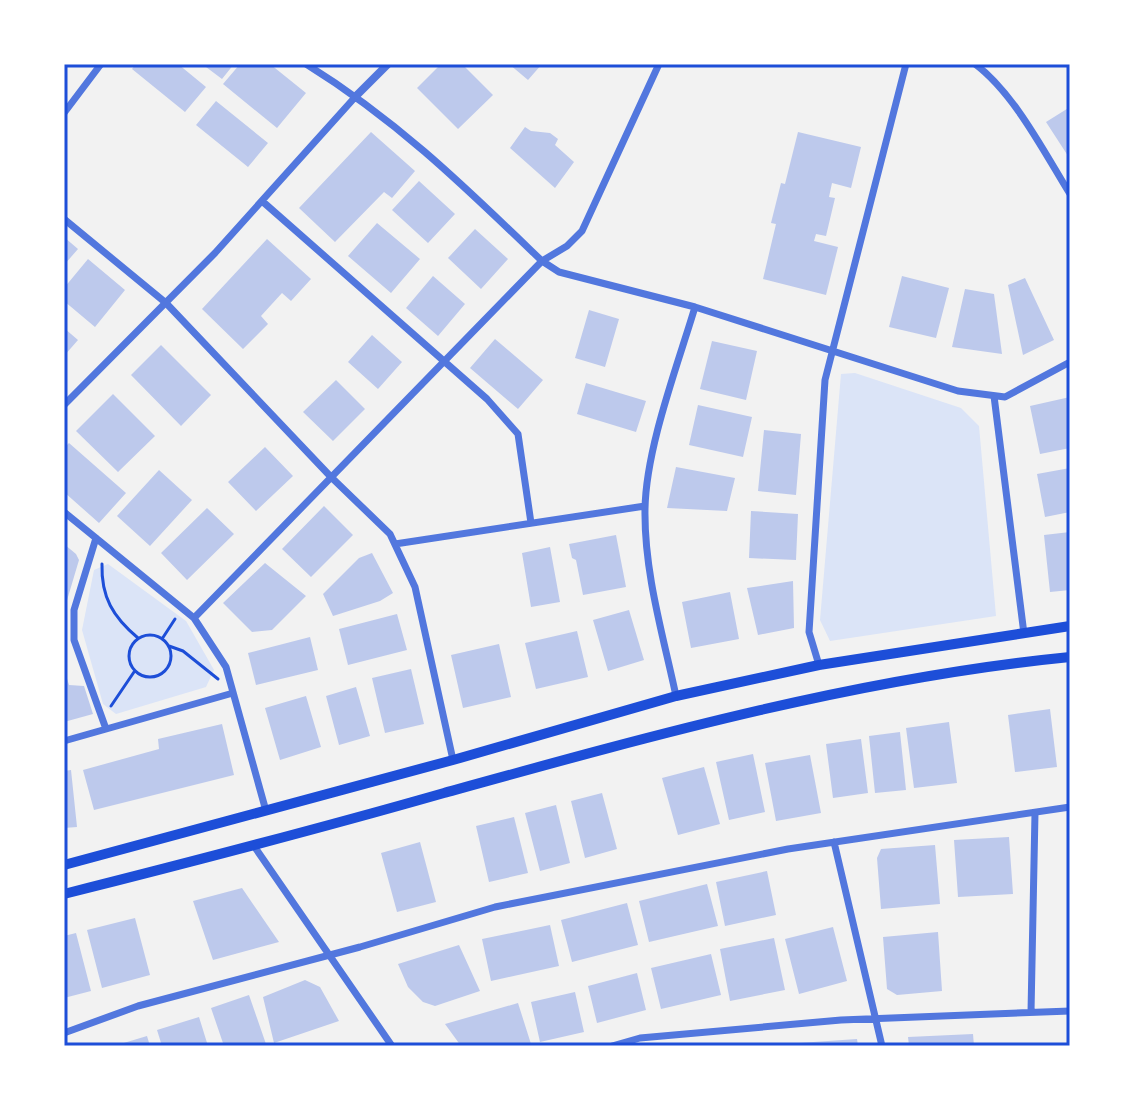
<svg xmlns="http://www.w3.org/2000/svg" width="1134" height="1110" viewBox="0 0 1134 1110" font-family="Poppins,sans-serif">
  <rect width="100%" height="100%" fill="#f2f2f2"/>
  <path fill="#dbe4f7" d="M855,373l106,35 18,18 17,190 -166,25 -10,-21 21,-246z
    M108,564l78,57 28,49 -8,17 -90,27 -13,-10 -21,-74 12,-60z"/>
  <path fill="#bdc9ec" d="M136,64h42l28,23 -21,25 -53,-43z
    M202,64h32l-12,15z
    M240,64h30l36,29 -29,35 -54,-44z
    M441,64h21l31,31 -35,34 -41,-41z
    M509,64h33l-14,16z
    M216,101l52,42 -20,24 -52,-42z
    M1070,107v52l-24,-37z
    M525,127l6,4 19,2 8,6 -3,6 19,17 -19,26 -45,-40z
    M371,132l44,39 -23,27 -8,-6 -49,50 -36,-34z
    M798,132l63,15 -10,41 -19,-5 -3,14 6,1 -9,38 -10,-2 -2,7 24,6 -12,48 -63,-16 13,-55 -5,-1 10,-40 4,1z
    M419,181l36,33 -27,29 -36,-33z
    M377,223l43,36 -29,34 -43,-37z
    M475,229l33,30 -27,30 -33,-31z
    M64,237l14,12 -14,16z
    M267,239l44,40 -20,22 -9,-8 -21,23 7,8 -25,25 -41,-40z
    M88,259l37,31 -30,37 -31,-26v-13z
    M433,276l32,28 -27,32 -32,-28z
    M902,276l47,12 -13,50 -47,-11z
    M1025,278l29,62 -31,15 -15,-70z
    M965,289l29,5 8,60 -50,-7z
    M589,310l30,9 -14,48 -30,-9z
    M64,328l14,12 -14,16z
    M372,335l30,27 -24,27 -30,-27z
    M495,339l48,41 -25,29 -48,-41z
    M712,341l45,10 -11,49 -46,-11z
    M161,345l50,50 -30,31 -50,-51z
    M336,380l29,29 -32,32 -30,-29z
    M586,383l60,18 -10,31 -59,-18z
    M113,394l42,42 -37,36 -42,-41z
    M1070,397v51l-30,6 -10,-48z
    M698,405l54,12 -9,40 -54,-12z
    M764,430l37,4 -5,61 -38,-4z
    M69,443l57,50 -27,30 -35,-31v-44z
    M265,447l28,29 -37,35 -28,-29z
    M676,467l59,11 -8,33 -60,-3z
    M1070,468v44l-25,5 -8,-43z
    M159,470l33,30 -42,46 -33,-30z
    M324,506l29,29 -42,42 -29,-28z
    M207,508l27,26 -47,46 -26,-27z
    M751,511l47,3 -2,46 -47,-2z
    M1070,532v58l-20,2 -6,-57z
    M616,535l10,52 -43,8 -7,-35 -4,-2 -3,-14z
    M64,544l12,10 3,6 -14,47z
    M550,547l10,55 -29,5 -9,-54z
    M372,553l21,40 -13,8 -47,15 -10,-22 36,-36z
    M265,563l41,33 -34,34 -20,2 -29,-29z
    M793,581l1,47 -36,7 -11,-47z
    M730,592l9,47 -48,9 -9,-46z
    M629,610l15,50 -36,11 -15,-51z
    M397,614l10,36 -59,15 -9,-36z
    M577,631l11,46 -52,12 -11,-46z
    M310,637l8,33 -62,15 -8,-32z
    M499,644l12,53 -48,11 -12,-53z
    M411,669l13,55 -39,9 -13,-55z
    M65,672l4,13 15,1 9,28 -29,8z
    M356,687l14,49 -31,9 -13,-49z
    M306,696l15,51 -41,13 -15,-52z
    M1050,709l7,58 -42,5 -7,-57z
    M949,722l8,61 -43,5 -8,-60z
    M222,724l12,51 -140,35 -11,-40 76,-21 -1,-10z
    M900,732l6,58 -31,3 -6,-57z
    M861,739l7,54 -35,5 -7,-54z
    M753,754l12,58 -36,8 -13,-58z
    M810,755l11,58 -45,8 -11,-58z
    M704,767l16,57 -42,11 -16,-57z
    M71,770l6,57 -13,1v-57z
    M602,793l15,56 -32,9 -14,-57z
    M556,805l14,58 -30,8 -15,-58z
    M514,817l14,56 -39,9 -13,-56z
    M1009,837l4,57 -55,3 -4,-57z
    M420,842l16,60 -39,10 -16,-59z
    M935,845l5,59 -59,5 -4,-51 4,-9z
    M767,871l9,44 -51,11 -9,-44z
    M707,884l11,42 -69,16 -10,-41z
    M242,888l37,54 -66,18 -20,-59z
    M627,903l11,42 -66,17 -11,-42z
    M135,918l15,57 -48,13 -15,-58z
    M550,925l9,41 -68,15 -9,-42z
    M833,927l14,54 -48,13 -14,-55z
    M938,932l4,59 -45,4 -10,-6 -4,-52z
    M76,933l15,58 -27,7v-62z
    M774,938l11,52 -55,11 -10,-52z
    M459,945l21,46 -45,15 -12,-4 -15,-15 -10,-23z
    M711,954l10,41 -60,14 -10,-41z
    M637,973l9,37 -49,13 -9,-37z
    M305,980l15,7 19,34 -65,22 -11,-46z
    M575,992l9,40 -44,10 -9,-40z
    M249,995l17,49 -42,2 -13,-38z
    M518,1003l13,41 -6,2h-64l-16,-22z
    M199,1017l9,29h-46l-5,-16z
    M973,1034l1,12h-65l-1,-9z
    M147,1036l3,10h-33v-1z
    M857,1039l1,7h-59v-3z"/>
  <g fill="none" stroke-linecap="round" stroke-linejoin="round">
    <path stroke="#1d4ed8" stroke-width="3" d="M102,564c-1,33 11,53 36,74
      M129 656a21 21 0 1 1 42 0a21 21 0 1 1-42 0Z
      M162,639l13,-20
      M169,646l14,5 35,28
      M111,706l23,-34"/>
    <path stroke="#5277de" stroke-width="7" d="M306,64c92,57 159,123 236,197l17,11 136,35 263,84 47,6 65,-35
      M975,64c39,29 69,88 95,130
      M64,113l37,-49
      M262,201l225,198 31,35 13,89
      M64,219l102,84 165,174 59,57 25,53 38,173
      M994,396l30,238
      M64,405l151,-152 142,-158
      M64,512l130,106 32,49 40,144
      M96,538l-22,72v30l32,89
      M395,544l250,-38
      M194,618l348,-357 25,-15 15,-15 77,-167
      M819,665l-10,-33 16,-252 81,-316
      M676,696c-13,-61 -32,-124 -31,-187 1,-61 32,-142 50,-202
      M64,741l169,-48
      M834,842l48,204
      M254,846l138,200
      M1031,1012l4,-199
      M64,1033l74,-27 222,-59 135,-40 293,-58 282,-42
      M612,1046l28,-8 201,-18 229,-9"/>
    <path stroke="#5277de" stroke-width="8" d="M357,95l31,-31"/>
    <path stroke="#1d4ed8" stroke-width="10" d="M64,865l389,-105 223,-64 143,-31 251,-39
      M64,894c127,-32 254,-65 380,-101 206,-57 413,-115 626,-136"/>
  </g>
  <rect width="1134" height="1110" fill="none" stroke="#ffffff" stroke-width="132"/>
  <rect x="66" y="66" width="1002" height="978" fill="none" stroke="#1d4ed8" stroke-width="3"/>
</svg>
